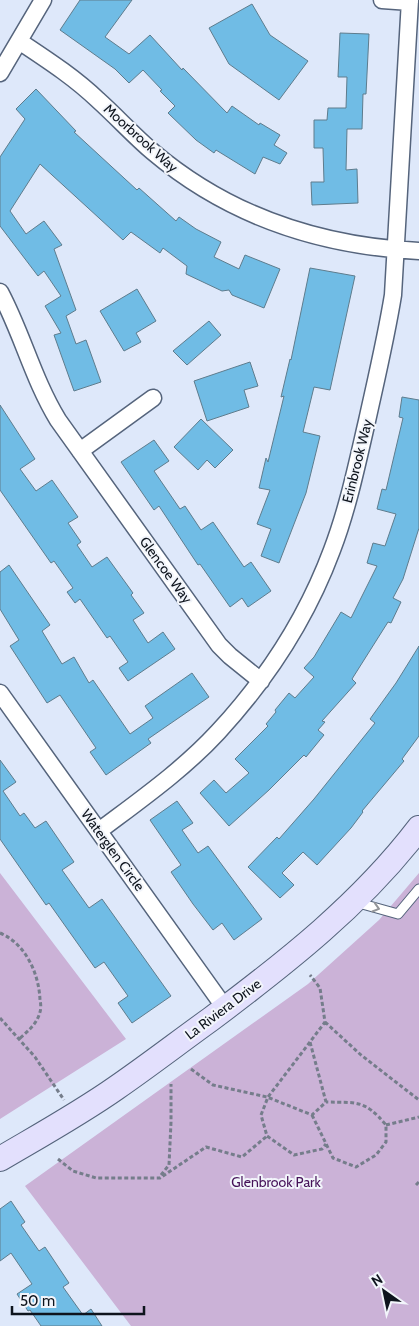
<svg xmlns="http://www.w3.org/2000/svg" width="419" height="1326" viewBox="0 0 419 1326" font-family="Cabin,sans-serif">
  <rect width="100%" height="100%" fill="#dee8fa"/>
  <path fill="#cbb2d7" d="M0,873l126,166 -126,80z
    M419,873v453h-288l-106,-140 283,-202 71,-64z"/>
  <path fill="#70bce5" stroke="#5e7c8d" d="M80,0h52l-27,37 24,17 21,-19 32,35 1,-2 44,45 5,-7 27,19 1,-2 20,12 -6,10 13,8 -7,11 -17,-7 -8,17 -39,-24 -2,3 -18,-13 -28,-27 7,-7 -15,-15 2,-1 -19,-20 -14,13 -14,-14 -55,-39z
    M252,4l18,31 38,26 -29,39 -50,-36 -20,-36z
    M340,33l29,1 -3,60h-3l-1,35h-15l-1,41 11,-1 1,34 -46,2 -1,-23h13l-1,-34h-9v-28h13l1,-12h18l1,-31h-9z
    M36,89l40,42 -2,1 63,58 2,-2 37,33 3,-4 17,12 25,13 -7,15 25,12 6,-14 35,14 -16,39 -32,-13 -3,-5 -7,1 -36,-17 1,-8 -24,-18 -3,5 -29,-21 -8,8 -83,-76 -30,47 16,23 18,-13 18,24 -8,4 22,61 -10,6 10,28 10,-4 15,42 -27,9 -20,-56 7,-2 -16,-27 16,-10 -17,-25 -6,5 -38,-50v-69l25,-38 -9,-10z
    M310,268l45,8 -25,114 -16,-3 -11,45 17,4 -14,57 -27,70 -18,-7 10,-27 -14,-5 13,-34 -11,-2 7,-30 2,4 16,-66 -3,1 9,-38 1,1z
    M137,289l19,32 -20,12 5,9 -17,9 -24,-40z
    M209,321l12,14 -34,30 -14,-14z
    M250,362l8,24 -14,4 5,17 -42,14 -13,-40z
    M402,397l17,3v128l-16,51 -10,19 8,4 -10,21 -3,-1 -36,57 4,4 -34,38 3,1 -7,8 6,5 -18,22 -2,-2 -35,35 -40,36 -29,-33 14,-13 12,13 23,-20 -14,-14 33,-33 -2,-2 10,-12 -1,-2 14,-17 6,5 19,-21 -10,-9 10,-11 27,-45 10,6 26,-52 -10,-3 6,-20 12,3 11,-32 -19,-5 5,-20 4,1 17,-72 -4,-1z
    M0,405l35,54 -15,10 16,22 16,-11 26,37 -10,6 13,19 -4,3 15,22 15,-10 26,36 -2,2 13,18 -11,7 15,23 15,-11 12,17 -47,32 -9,-13 9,-6 -18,-26 -3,2 -27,-39 -5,4 -8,-11 6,-4 -19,-27 -3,2 -51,-73z
    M201,419l32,31 -18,18 -8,-8 -9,10 -24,-23z
    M154,440l15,21 -15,10 26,38 5,-3 16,24 12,-8 31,45 7,-5 20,29 -23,16 -6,-9 -12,9 -30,-43 -2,1 -39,-59 -5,4 -33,-48z
    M9,565l41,60 -8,6 20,33 12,-7 15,26 4,-3 37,54 23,-16 -8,-12 47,-33 17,24 -61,42 3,4 -45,32 -16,-23 6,-4 -36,-53 -13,8 -37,-57 9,-6 -19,-31v-37z
    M419,646v90l-17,23 2,2 -42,50 1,1 -12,16 -34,37 -14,-13 -21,21 12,12 -14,13 -32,-31 29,-30 2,2 35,-40 61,-76 -5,-4 26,-36z
    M0,760l16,22 -13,9 17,25 4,-3 11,15 11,-7 28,41 -12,8 27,38 13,-9 69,97 -39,27 -14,-20 10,-7 -24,-34 -9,6 -46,-65 -3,2 -46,-66z
    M177,801l16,22 -11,7 16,23 10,-7 54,73 -28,21 -12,-17 -9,7 -20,-26 -22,-32 10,-7 -31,-45z
    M11,1201l14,21 -4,3 18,26 6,-4 24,36 -6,4 20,28 8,-6 11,17h-61l-11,-16 -2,1 -11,-17 15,-10 -21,-31 -11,8v-52z"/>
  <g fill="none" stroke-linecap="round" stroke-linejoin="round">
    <defs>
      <path id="lane" d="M355,902l43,12 21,-25"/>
      <path id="street" d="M382,0l28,2
        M19,41c27,18 55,36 79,59 19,17 36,36 55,52 77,65 167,94 266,99
        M0,73l43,-73
        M0,292c22,41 33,87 58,128l161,225 11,11 31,25
        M80,451l73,-53
        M0,693l225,315
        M99,831c41,-31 84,-61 119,-99 49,-53 89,-115 114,-182 16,-42 25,-86 35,-129 9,-41 19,-83 26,-126l17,-295"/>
      <path id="secondary" d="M0,1159c39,-23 79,-45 116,-71 32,-22 63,-46 95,-69 76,-57 150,-115 208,-191"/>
    </defs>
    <use href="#lane" stroke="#55647c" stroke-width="11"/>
    <use href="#street" stroke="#55647c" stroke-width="19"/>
    <use href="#secondary" stroke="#55647c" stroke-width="26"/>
    <path stroke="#757d8b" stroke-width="3" stroke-dasharray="4 2.5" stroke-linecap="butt" d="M0,933c26,11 39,41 40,67 1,4 1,9 0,12 -3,12 -12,19 -21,27
      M0,1018l35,39 29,43
      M325,1022l36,33 58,45
      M310,1042l-42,55 -7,18 6,21 27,19 28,-6 4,-5
      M191,1069l22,16 54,12 45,18 14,-13 -16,-60 15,-20 -5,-34 -10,-13
      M312,1115l21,43 23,9 20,-12 10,-13v-17c-22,-26 -29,-22 -60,-23
      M386,1125l33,-8
      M58,1159l15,12 23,7h64l46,-31 36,10 25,-21
      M161,1175l8,-10 2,-43v-38
      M416,1185l3,-3"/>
    <use href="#lane" stroke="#fff" stroke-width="9"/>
    <use href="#street" stroke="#fff" stroke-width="16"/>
    <use href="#secondary" stroke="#e3e0fd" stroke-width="24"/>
  </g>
  <defs><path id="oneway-chevron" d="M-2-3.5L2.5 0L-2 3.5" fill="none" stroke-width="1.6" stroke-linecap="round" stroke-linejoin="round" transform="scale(1.25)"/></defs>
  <use stroke="#939599" href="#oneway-chevron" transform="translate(376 908) rotate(17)"/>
  <g text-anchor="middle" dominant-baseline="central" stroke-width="4" stroke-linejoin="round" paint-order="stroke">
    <g font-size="14" fill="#0e141d" stroke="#f2f5fb">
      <text transform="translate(141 138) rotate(42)">Moorbrook Way</text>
      <text transform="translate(357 461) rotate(-76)">Erinbrook Way</text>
      <text transform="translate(166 570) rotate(54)">Glencoe Way</text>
      <text transform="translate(113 850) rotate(54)">Waterglen Circle</text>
      <text transform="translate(223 1009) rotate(-37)">La Riviera Drive</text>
    </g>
    <g font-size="14" fill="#461259" stroke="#f2f5fb">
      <text x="276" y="1182">Glenbrook Park</text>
    </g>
  </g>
  <g transform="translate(384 1291) rotate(327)" stroke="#f2f5fb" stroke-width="4" paint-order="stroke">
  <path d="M0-4L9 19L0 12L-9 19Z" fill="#0e141d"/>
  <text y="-8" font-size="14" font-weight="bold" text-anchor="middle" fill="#0e141d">N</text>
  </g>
  <path d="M12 1306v8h132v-8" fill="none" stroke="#0e141d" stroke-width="2.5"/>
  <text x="20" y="1306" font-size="15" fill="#0e141d" stroke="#f2f5fb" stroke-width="4" paint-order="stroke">50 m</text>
</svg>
